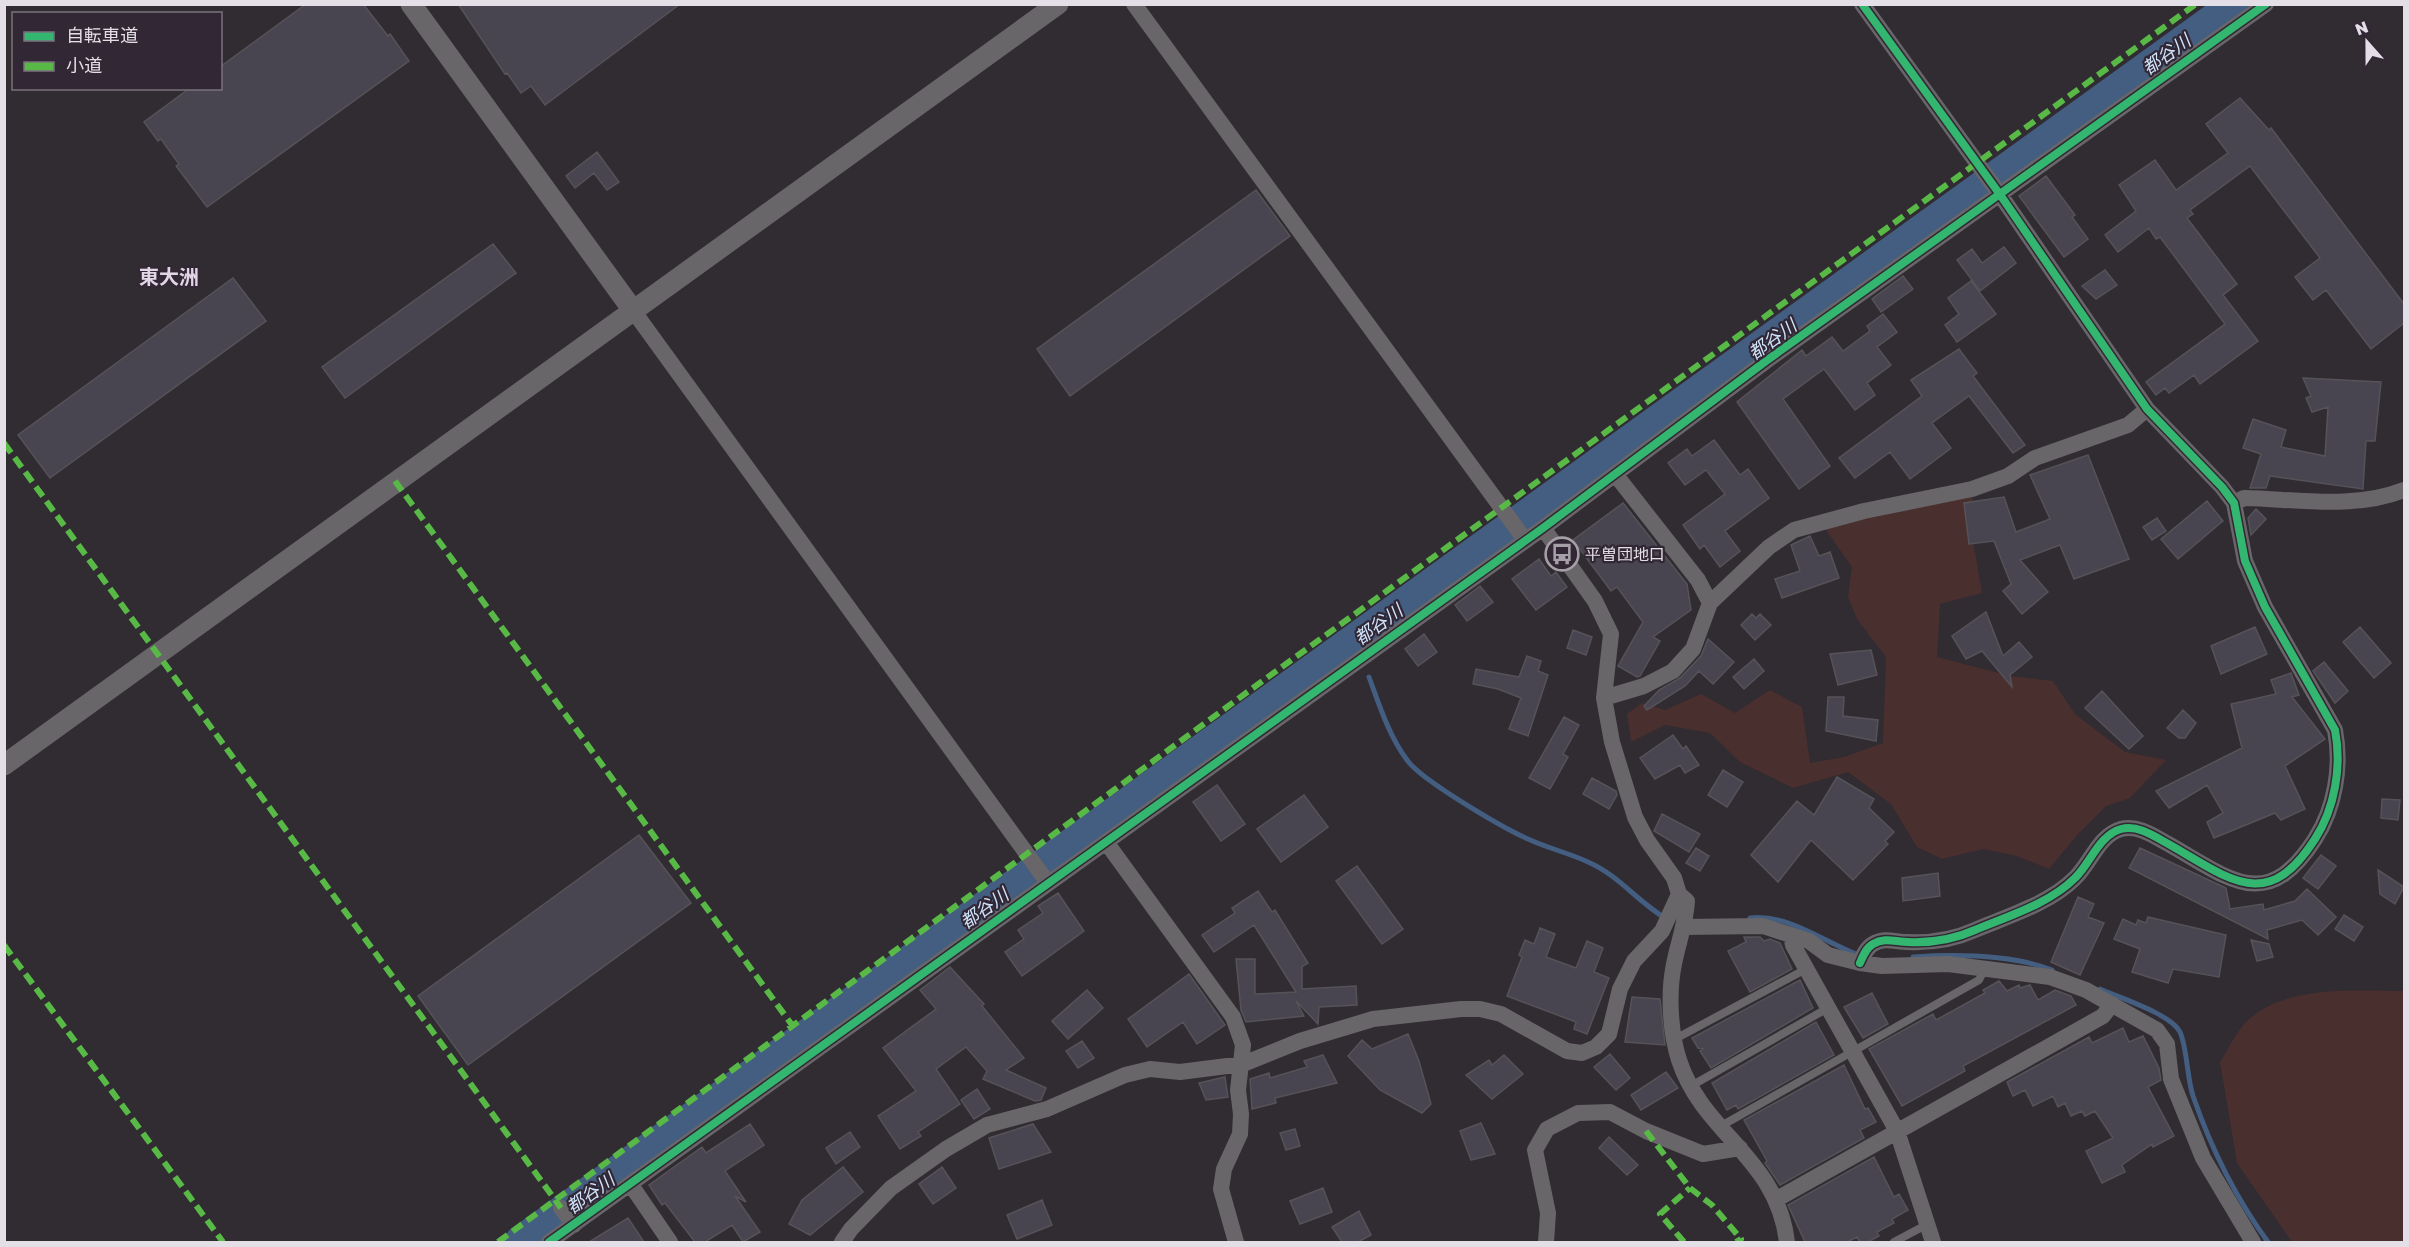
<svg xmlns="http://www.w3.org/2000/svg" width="2409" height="1247" viewBox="0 0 2409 1247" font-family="'Golos Text','Noto Sans JP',sans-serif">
  <rect width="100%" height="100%" fill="#312b32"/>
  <path fill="#4a2f2f" d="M1972,489l2,57 8,47 -42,11 -3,53 73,19 43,5 22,33 50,38 41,8 -36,38 -24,8 -27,27 -30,36 -32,-13 -34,-7 -41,10 -25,-12 -26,-43 -43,-32 -55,16 -53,-26 -30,-29 -45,-8 -34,17 -4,-28 15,-11 23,7 36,-16 34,19 35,-23 32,17 8,56 34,-6 39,-14 3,-86 -29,-38 -9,-22 4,-30 -31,-44z
    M2404,991v251h-112l-55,-79 -17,-101c8,-12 15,-28 25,-39 38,-39 109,-32 159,-32z"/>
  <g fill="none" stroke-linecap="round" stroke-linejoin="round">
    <path stroke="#435e80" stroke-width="5" d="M1369,677c10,27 20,59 38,83 14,20 96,68 121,79 19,9 41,14 60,23 30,13 49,39 77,56
      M1750,918c39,-4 72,23 106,36
      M1913,957c45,-3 97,-3 139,13
      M2100,989c20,9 71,25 80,43 7,15 7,46 13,64 18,52 42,101 75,146"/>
    <path stroke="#435e80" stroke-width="33" d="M521,1242l1715,-1238"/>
  </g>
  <path fill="#484550" stroke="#555358" stroke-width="1.5" d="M306,4h57l25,32 2,-2 19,27 -202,146 -31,-41 3,-2 -18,-25 -3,2 -14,-19 46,-34h30v-21z
    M458,4h222l-135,101 -14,-19 -10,7 -14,-20 -2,1z
    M2240,98l29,32 2,-2 133,176v19l-33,26 -45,-59 -13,10 -18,-23 25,-19 -70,-92 -60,44 3,4 -6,4 50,66 -14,11 35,46 -58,43 -6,-9 -25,18 -4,-5 -9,7 -10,-13 79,-58 -65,-87 -4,2 -7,-11 -31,24 -13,-17 31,-24 -17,-26 36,-25 21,30 52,-37 -22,-29z
    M597,152l22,30 -12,8 -13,-17 -19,15 -9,-12z
    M2046,176l29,39 -3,2 16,22 -24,18 -45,-61z
    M1256,190l34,46 -220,160 -33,-47z
    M493,244l23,29 -171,125 -23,-31z
    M2004,247l12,16 -36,28 -23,-31 15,-11 10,14z
    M2105,270l12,15 -21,14 -14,-13z
    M1903,276l10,13 -32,23 -9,-13z
    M233,278l33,43 -216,157 -32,-43z
    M1971,281l25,33 -39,28 -12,-17 14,-11 -11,-16z
    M1883,314l14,18 -20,15 14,18 -24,18 8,12 -20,15 -31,-41 -41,30 47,67 -31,23 -62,-87 65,-52 4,6 26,-19 11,14 27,-20 -3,-5z
    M1959,349l18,24 -4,3 52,69 -12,8 -44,-57 -37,27 19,25 -41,31 -20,-27 -35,26 -16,-20 83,-62 -11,-16z
    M2303,378l78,4 -6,59h-9l-3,48 -93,-13 -4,12h-16l11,-34 -18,-6 10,-29 33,11 -5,17 44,9 3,-49 -16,5 -6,-14 5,-2z
    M1714,440l26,35 8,-6 21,29 -44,33 15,20 -20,16 -16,-22 -4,4 -17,-24 42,-31 -19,-24 -21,15 -17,-22 19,-14 5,7z
    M2088,455l41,104 -55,20 -14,-34 -40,15 28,32 -26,22 -19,-23 8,-7 -17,-43 -25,3 -5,-41 40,-6 12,35 34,-13 -20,-44z
    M2207,501l16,20 -45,38 -17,-20z
    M1623,503l64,81 4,26 -38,27 7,4 -20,35 -3,1 -19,-11 25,-44 -26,-35 -6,4 -38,-51z
    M2256,509l10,10 -15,16 -3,-17z
    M2157,518l9,13 -14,9 -9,-13z
    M1810,536l9,20 11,-4 9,26 -57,20 -7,-19 25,-8 -9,-26z
    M1539,559l12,17 5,-4 11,15 -31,23 -24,-31z
    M1480,586l13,16 -26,19 -12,-16z
    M1986,612l17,44 16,-14 13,15 -22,18 2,12 -30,-36 -16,8 -14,-23z
    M1752,614l4,4 4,-4 11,11 -16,15 -14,-15z
    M2255,627l12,27 -46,20 -10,-28z
    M2360,627l31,36 -17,15 -31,-36z
    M1573,630l19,7 -6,18 -19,-7z
    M1424,634l13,18 -19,14 -13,-17z
    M1708,639l26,23 -21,22 -14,-13 -14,15 -38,24 -3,-4 15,-16 21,-12 21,-22z
    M1871,650l6,25 -39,10 -8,-31z
    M1527,656l14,5 -3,10 10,4 -20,61 -19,-7 12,-31 -23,-9 -25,-5 3,-15 43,8z
    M1754,659l10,12 -20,18 -11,-12z
    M2324,662l24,29 -13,12 -22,-32z
    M2291,673l8,22 -7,2 33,42 -40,27 20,43 -24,11 -6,-7 -61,25 -7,-16 16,-9 -16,-28 -38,23 -13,-17 86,-43 -11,-44 45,-10 -5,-14z
    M2102,691l41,45 -14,13 -44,-41z
    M1828,697h16l-1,19 35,4 -2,21 -50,-10z
    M2183,710l13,13 -11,15h-6l-12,-10z
    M1564,717l15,8 -16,29 5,3 -18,32 -21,-11z
    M1673,735l10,14 3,-3 13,19 -14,8 -5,-8 -25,14 -15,-21z
    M1723,770l20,12 -16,25 -19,-12z
    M1837,777l37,22 -5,9 25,24 -9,9 3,3 -35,36 -42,-40 -33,42 -27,-27 46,-54 17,14z
    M1592,778l24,13 1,4 -8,14 -26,-15z
    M1217,785l28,39 -24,17 -28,-39z
    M1304,795l24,32 -47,35 -24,-33z
    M2382,799l18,1 -2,20 -17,-2z
    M1662,814l38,20 -11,18 -35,-21z
    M639,835l52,68 -223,162 -50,-69z
    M1696,848l13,8 -9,15 -14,-8z
    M2140,848l86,40 4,21 33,-5 1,6 31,-9 12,-12 29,28 -18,18 -16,-15 -35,10 1,9 -139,-71z
    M2321,855l15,11 -18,23 -15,-11z
    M1357,866l46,63 -21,15 -46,-63z
    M2378,870l26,17 -9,17 -15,-10z
    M1938,873l2,23 -37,5 -1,-23z
    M1258,891l14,21 3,-2 33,53 -6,4v22l54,-3 1,19 -38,2 -1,17 -22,-23 8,15 -58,6 -5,-12 -5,-51h19v35l41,-2 -42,-67 -40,27 -12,-17 33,-22 -3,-5z
    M1058,893l26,38 -62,45 -17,-24 19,-13 -6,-9 25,-17 -5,-7z
    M2078,897l16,7 -6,13 16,6 -24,52 -29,-13z
    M2344,915l19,12 -9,14 -19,-12z
    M2148,917l78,18 -7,42 -46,-8 -5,14 -36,-11 8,-23 -26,-10 9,-20 13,6 2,-5 8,3z
    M1540,928l15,6 -9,23 30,11 11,-27 16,7 -9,24 15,6 -22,56 -13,-5 2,-7 -69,-26 15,-39 -3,-2 6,-15 9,4z
    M1744,937h16l4,4 6,-2 10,4 12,26 -42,23 -22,-41 18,-9z
    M2251,940l18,4 4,13 -16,4z
    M950,967l34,37 -2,2 42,52 -18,12 40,18 -5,12 -6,1 -52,-22 4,-8 -21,-24 -30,22 24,35 -42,28 3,4 -21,13 -22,-33 38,-25 -33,-43 53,-39 -16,-19z
    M1189,974l36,51 -28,19 -14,-22 -36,25 -19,-28z
    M1800,980l13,28 -102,60 -11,-17 3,-2 -5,-1 -6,-10z
    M1999,981l8,10 12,-6 1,3 10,-3 8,15 17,-10 16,6 5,9 -113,61 2,5 -63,35 -33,-57 64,-35 3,6 49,-27 -2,-3z
    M1087,990l16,18 -35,31 -16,-18z
    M1872,993l16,31 -25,14 -19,-31z
    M1632,997l28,2 5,46 -40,-3z
    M1816,1022l18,33 -96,54 -2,-4 -9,5 -15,-27z
    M2123,1028l6,14 14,-6 16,32 2,12 -13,7 26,49 -21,11 -1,-3 -30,21 3,7 -23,11 -16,-32 27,-13 -18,-27 -10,5 -3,-5 -11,5 -6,-13 -7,4 -5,-11 -20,10 -8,-16 -12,6 -6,-14 82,-45 3,6z
    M1408,1034l11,27 12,43 -9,9 -42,-23 -32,-34 14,-16 10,9z
    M1082,1041l12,17 -16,10 -12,-17z
    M1610,1054l20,24 -14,12 -22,-23z
    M1323,1055l14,28 -62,15 1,5 -24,6 -2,-30 19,-6 1,5 37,-11 -3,-6z
    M1504,1055l19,19 -31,25 -26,-24 23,-15 3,5z
    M1844,1065l21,44 3,-1 8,14 -16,8 4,8 -84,47 -15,-22 2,-2 -23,-41z
    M1666,1072l12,16 -37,22 -10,-15z
    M1225,1077l3,20 -22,3 -7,-17z
    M977,1089l13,20 -16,10 -13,-19z
    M1481,1123l14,31 -24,6 -11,-29z
    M750,1124l14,21 -39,26 21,31 -11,-6 25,36 -17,10 -11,-17 -27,17h-10l-30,-39 -3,2 -13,-20 53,-38 4,6z
    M1033,1124l18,28 -52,17 -10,-31z
    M1295,1129l5,17 -14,4 -6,-17z
    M850,1132l10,15 -24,17 -10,-16z
    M1609,1137l29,28 -11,10 -28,-27z
    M1874,1157l20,40 5,-3 9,16 -16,9 2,4 -17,9 2,4 -11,6h-8l-3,-5 -10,5h-42l-17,-37z
    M843,1167l20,25 -53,43 -21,-11 13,-24z
    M942,1167l14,21 -23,16 -14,-20z
    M1323,1188l9,24 -32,12 -10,-23z
    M1042,1200l10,25 -35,14 -10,-24z
    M1359,1211l12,24 -13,7h-16l-10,-15z
    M628,1218l16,24h-55z"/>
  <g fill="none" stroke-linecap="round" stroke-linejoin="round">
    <path stroke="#686668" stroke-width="8" d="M1675,1039l131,-70
      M1691,1086l137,-78
      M1721,1126l258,-146 6,-12
      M1894,1242l32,-17"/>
    <path stroke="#686668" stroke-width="16" d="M1134,4l391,536
      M632,309l416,574
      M1615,474l83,106 12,23
      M2234,503l10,-5c53,1 109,12 160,-8
      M1543,528l52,73 16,33 -7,64 8,44 23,75 12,23 27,38 5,16 8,7c-1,22 -9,42 -13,63 -6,29 -4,68 5,96 24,74 98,97 108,182
      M1604,698l40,-12 29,-15 20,-22 17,-46 59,-56 25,-17 70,-19 108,-22 36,-13 27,-18 93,-33 19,-16
      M1106,842l127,175 10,28 -5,45 3,24 -1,20 -16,35 -3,20 15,53
      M1683,927l80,-1 46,15 19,14 32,8 22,3 66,-2 102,13 36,13 71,40 10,14 4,35 32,79 50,84
      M1791,935l2,10 104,186 36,111
      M1860,963c3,-7 6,-15 13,-19 12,-7 22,-2 35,-2 22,1 47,-3 67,-12 33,-14 74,-26 100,-52 15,-14 24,-43 46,-49 15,-4 30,5 42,12 64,35 102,76 152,-2 20,-31 27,-73 20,-109l-70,-123 -20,-46 -11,-58 -12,-16 -75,-78 -146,-213 -139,-192
      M631,1185l39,57
      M1777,1199l326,-183 9,-12
      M561,1208l13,17
      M549,1242l994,-714 223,-167 500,-357
      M842,1242l9,-13 40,-41 55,-39 41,-24 60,-16 78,-34 25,-6 30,3 63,-8 57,-23 73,-22 88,-10h19l21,5 66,37 15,2 14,-6 13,-13 11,-45 14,-28 28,-30 17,-37
      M1546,1242l2,-29 -13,-63 12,-21 31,-16 32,-1 36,19 57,23 37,-6"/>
    <path stroke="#686668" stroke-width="21" d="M411,4l221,305
      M4,765l1054,-761"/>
    <path stroke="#58b947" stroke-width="6" stroke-dasharray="12 6" stroke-linecap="butt" d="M4,443l557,765
      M395,481l397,544
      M4,945l219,297
      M1646,1131l44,57 22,17 29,34 -5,3
      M498,1242l759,-557 939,-681
      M1684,1242l-24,-28 30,-26"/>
    <defs>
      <path id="cycleway" d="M1860,963c3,-7 6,-15 13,-19 12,-7 22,-2 35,-2 22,1 47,-3 67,-12 33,-14 74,-26 100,-52 15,-14 24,-43 46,-49 15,-4 30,5 42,12 64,35 102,76 152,-2 20,-31 27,-73 20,-109l-70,-123 -20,-46 -11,-58 -12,-16 -75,-78 -146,-213 -139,-192
        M549,1242l994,-714 223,-167 500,-357"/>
    </defs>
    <use href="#cycleway" stroke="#322835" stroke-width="11"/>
    <use href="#cycleway" stroke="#33b770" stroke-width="8"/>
  </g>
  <defs>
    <symbol id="bus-ring" viewBox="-11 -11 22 22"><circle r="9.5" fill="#322835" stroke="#a59fa7" stroke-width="1.5"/><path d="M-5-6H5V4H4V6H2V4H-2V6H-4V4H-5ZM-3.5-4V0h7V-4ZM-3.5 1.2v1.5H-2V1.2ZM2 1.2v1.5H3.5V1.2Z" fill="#a59fa7"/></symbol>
  </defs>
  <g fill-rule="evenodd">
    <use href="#bus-ring" x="1543" y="535" width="38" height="38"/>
  </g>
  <g text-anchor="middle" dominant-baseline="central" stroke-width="4.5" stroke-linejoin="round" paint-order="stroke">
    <g font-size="16" fill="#e4dee6" stroke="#322835" text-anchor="start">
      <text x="1585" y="554">平曽団地口</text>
    </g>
    <g font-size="18" font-style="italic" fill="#d0e4fc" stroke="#322835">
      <text transform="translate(2166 54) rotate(-36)">都谷川</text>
      <text transform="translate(1772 339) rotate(-36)">都谷川</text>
      <text transform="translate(1378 624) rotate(-36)">都谷川</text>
      <text transform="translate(984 908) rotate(-36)">都谷川</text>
      <text transform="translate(590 1193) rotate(-36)">都谷川</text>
    </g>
    <g font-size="20" font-weight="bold" fill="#e2d5e5" stroke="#322835">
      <text x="169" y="276">東大洲</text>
    </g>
  </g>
  <rect width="2409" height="1247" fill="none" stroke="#e4dee6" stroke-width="12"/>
  <rect x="12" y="12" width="210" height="78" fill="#322835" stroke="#79717c" stroke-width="1.5"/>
  <rect x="24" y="32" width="30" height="9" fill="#33b770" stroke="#79717c" stroke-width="1.5"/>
  <text x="66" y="42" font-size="18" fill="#e4dee6">自転車道</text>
  <rect x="24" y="62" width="30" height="9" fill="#58b947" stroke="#79717c" stroke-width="1.5"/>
  <text x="66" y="72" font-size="18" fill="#e4dee6">小道</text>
  <g transform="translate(2367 42) rotate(339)" stroke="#322835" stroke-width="4.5" paint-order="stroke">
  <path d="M0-4.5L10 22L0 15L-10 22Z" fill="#e4dee6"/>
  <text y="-9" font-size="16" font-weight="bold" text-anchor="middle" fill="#e4dee6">N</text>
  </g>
</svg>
